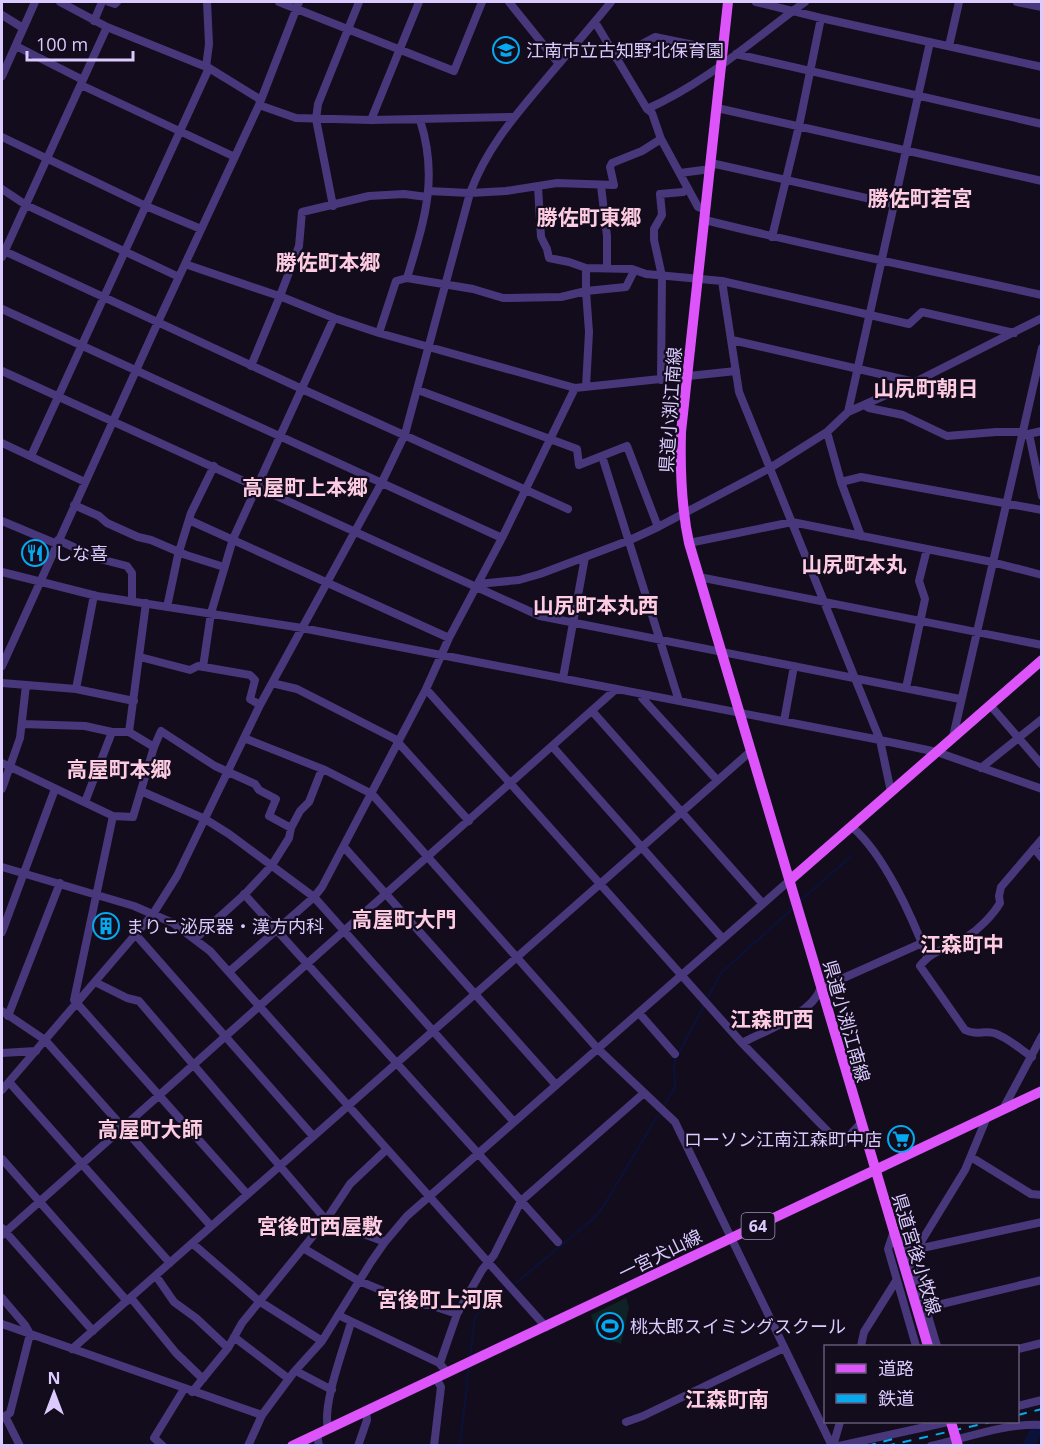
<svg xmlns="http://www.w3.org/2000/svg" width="1043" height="1447" viewBox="0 0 1043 1447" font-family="'Open Sans','Noto Sans JP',sans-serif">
  <rect width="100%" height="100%" fill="#130c1d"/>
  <path fill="#0f2327" d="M626,1298l3,9 -8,37 -23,-8 -7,-21z"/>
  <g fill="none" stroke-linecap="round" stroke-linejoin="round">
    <path stroke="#0a1239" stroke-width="2" d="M799,902l52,-46
      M707,999l14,-26 72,-65
      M665,1104l10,-17 -1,-20 1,-7 30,-56
      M516,1283l76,-63 11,-13 55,-92
      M470,1358l5,-41 31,-26
      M460,1446l9,-80"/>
    <path stroke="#0a1239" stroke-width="12" d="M1028,1446l9,-16 5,-3"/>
    <path stroke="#48387b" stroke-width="8" d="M60,2l47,25 102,41 52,32
      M109,2l6,2 2,-2
      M279,2l175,69 28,-69
      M509,2l50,62
      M756,2l65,16 221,49
      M1017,2l25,5
      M2,15l21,13
      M94,21l8,-19
      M595,22l52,87 5,4 9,26 37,68 8,3
      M16,46l67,34
      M949,46l10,-44
      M736,54l306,70
      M616,58l39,-21 68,14
      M206,67l3,-23 -2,-42
      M2,76l33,-74
      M81,85l154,72
      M259,105l37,13 75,2 142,-3
      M717,108l325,73
      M647,109c59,-26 107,-70 158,-107
      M371,120l48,-118
      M2,137l144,69 55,23
      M711,163l182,41
      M680,173l31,-4
      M601,186l6,50v31
      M538,187l3,50 6,12 2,9 20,4 17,6 46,1 14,5 76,7 187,43 13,-12 92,21
      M2,189l24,16 153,72
      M428,191l42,2 36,-2 51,-8 57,2 -4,-18 2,-4 30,-12 19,-12
      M333,206l-17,-87 2,-15 41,-102
      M705,220c111,28 224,50 337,75
      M772,237l27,-111 22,-108
      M2,250l300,139 266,120
      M2,257l105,-230
      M185,264l97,33 52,21 45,15 196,55 161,-17
      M407,278l66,11 30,9 58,-1 25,-6 40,-4 8,-16
      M722,281l17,111 141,348 11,52
      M2,309l500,229
      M379,333l17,-52 11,-3c17,-57 32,-99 13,-158
      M732,340l183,42
      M251,366l29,-70 19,-50 3,-34 67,-16 35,-2 23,3
      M2,371l538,245 420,83
      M661,380l1,-104 -8,-36v-11l8,-14 -2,-21 23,-2 5,-3
      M586,387l3,-55 -3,-41v-23
      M418,390l159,59 2,16 48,-19 31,81
      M864,405l5,3 34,7 44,21 49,-4h26
      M848,412l82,-370
      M827,432l14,50 20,54
      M1029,434l13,62
      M1024,435l18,-4
      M2,443l83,39
      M31,456l178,-388
      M602,456l77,245
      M841,482l20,-5 181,33
      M74,505l25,11 8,7 31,14 13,3 35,15 38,12
      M189,520l260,118
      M2,521l55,23
      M58,540l42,19 27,7 5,7v28
      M689,543l103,-21 200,40 50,13
      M2,572l95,24 205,32 578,112 57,12 105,37
      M699,577l343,68
      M478,584l41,-4 21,-6 90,-34 28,-13 112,-59 57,-36 21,-20 67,-30 127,-64
      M167,607l11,-52 13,-42 23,-47
      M140,657l50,13 8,-4 52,9 5,5 -5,19 10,6
      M2,666l156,-344 101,-217 40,-103
      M203,667l8,-54 22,-74 101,-221
      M563,678l22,-121
      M2,683l74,6 58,12
      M272,683l25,6 98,50 74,82
      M906,688l19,-89 -6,-18 8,-32
      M76,689l18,-94
      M426,689l316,354 99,102 19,-21
      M642,694v4l75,82
      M990,705l52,60
      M592,711l171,193
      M784,721l10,-55
      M22,724l63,2 27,6h17l25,15
      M129,732l17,-129
      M953,737l89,-389
      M244,738l81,32 47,24 226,255 77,73 157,324
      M552,746l171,193
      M2,763l111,53 -39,184 173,194
      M981,768l61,-49
      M2,789l18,-51 6,-53
      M141,791l64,28 24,15 85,63 200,225
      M85,802l27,-70
      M113,816l20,1 21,-70 7,-16 54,35 40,18 4,6 17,9 -7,17 22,12
      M852,827c32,27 60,90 75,129
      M344,847l212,238
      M1034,848l8,10
      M2,867l132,39 39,17 37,28 336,376
      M244,894l314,348
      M2,932l53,-143
      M136,935l177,201
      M195,939l50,-45 27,-29 17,-27 2,-10 9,-17 9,-9 13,-33
      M230,971l84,-74 8,-10 104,-198 23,-51 53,-100 73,-150
      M95,982l32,16 12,3 187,219 59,22
      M2,1011l43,29 166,186
      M639,1013l36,41
      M8,1016l52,-133
      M742,1043c24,-13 69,-28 79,-55l101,-45
      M2,1053l34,-2
      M1032,1057c-12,-8 -25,-20 -38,-24 -11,-3 -17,3 -29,-3l-45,-64c12,-16 31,-19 47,-29 12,-8 26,-22 33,-34l-1,-7 2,-9 41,-48
      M9,1082l161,181
      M2,1090l151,-176 24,-38 83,-171 122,-223 23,-48 65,-241c17,-46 45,-77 76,-114 22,-26 44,-51 65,-77
      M1003,1109l39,-73
      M971,1157l60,37 11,1
      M2,1159l125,142
      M2,1228l91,103
      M2,1235l614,-546
      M192,1243l67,58 63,40
      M303,1248l56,33 59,24h12l27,9
      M913,1250l129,-28
      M916,1250l49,-80 22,-53
      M156,1276l18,26 22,16 32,30
      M2,1298l23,27 5,9 -20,79 -8,5
      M131,1298l45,55 27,26
      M925,1308l117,-28
      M338,1315l101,48 9,10
      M2,1324l260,91
      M234,1337l55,42
      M861,1346l3,-14 32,-51
      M916,1346l-28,-97 5,-15 13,9 31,103
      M72,1349l679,-598
      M1018,1349l24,-6
      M440,1363l17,-49 25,-44 12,-15 27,-54 123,-108
      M296,1371l36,19
      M192,1392l36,-44 14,-25 84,-103 24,-36 37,-35
      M1018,1406l24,-6
      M5,1416l15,30
      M626,1422l17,-6 141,-68
      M328,1429c-6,-26 16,-80 23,-107
      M317,1434l2,12
      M163,1446l-9,-8 30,-49
      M248,1446l14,-31 32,-43 28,-31 49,-79 14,-20 22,-26 383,-336
      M358,1446l9,-26 -1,-9
      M434,1446l7,-59 -5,-9
      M833,1446l7,-24
      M839,1446l109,-24
      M931,1446c36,-8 73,-23 111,-21"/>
    <path stroke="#dd54fb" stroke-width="10" d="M728,2l-47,430c-1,38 0,74 8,111l239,803
      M790,880l252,-220
      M292,1446l750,-355"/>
    <path stroke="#06a9ee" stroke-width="2" stroke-dasharray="9 8" stroke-linecap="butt" d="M1018,1415l24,-6
      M867,1446l26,-7
      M886,1446l105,-24"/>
    <path stroke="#dd54fb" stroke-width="10" d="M951,1422l7,24"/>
  </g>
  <defs>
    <symbol id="school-ring" viewBox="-11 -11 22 22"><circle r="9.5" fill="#130c1d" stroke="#06a9ee" stroke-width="1.5"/><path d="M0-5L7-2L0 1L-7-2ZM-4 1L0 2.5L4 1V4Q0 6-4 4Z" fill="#06a9ee"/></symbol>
    <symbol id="restaurant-ring" viewBox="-11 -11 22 22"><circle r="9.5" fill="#130c1d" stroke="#06a9ee" stroke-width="1.5"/><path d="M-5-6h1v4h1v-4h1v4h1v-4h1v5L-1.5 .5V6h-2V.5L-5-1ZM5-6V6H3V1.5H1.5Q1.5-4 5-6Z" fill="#06a9ee"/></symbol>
    <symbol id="building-ring" viewBox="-11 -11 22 22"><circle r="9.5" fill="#130c1d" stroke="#06a9ee" stroke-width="1.5"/><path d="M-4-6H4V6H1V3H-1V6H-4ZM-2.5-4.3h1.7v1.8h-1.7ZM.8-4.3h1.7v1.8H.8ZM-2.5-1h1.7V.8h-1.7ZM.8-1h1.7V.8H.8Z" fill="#06a9ee"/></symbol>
    <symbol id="supermarket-ring" viewBox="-11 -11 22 22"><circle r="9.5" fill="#130c1d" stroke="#06a9ee" stroke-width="1.5"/><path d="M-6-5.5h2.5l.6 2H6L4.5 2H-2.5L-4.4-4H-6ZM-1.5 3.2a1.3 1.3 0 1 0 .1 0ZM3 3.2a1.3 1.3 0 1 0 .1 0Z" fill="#06a9ee"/></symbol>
    <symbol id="stadium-ring" viewBox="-11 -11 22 22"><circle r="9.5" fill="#130c1d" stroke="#06a9ee" stroke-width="1.5"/><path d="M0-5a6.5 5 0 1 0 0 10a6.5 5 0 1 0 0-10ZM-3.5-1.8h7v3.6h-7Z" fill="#06a9ee"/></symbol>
  </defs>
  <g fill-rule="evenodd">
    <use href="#school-ring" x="491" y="35" width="30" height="30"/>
    <use href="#restaurant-ring" x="20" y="538" width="30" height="30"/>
    <use href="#building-ring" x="91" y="911" width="30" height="30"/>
    <use href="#supermarket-ring" x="886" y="1124" width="30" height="30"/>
    <use href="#stadium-ring" x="595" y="1311" width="30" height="30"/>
  </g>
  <g text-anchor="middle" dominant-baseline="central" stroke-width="4.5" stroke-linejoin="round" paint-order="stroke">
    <rect fill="#130c1d" stroke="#9e91ba" stroke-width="1.5" x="741.5" y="1213" width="33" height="26" rx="4.5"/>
    <g font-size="16" font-weight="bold" fill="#dacafe">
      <text x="758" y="1226">64</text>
    </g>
    <g font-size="18" fill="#dacafe" stroke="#130c1d" text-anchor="start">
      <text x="526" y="50">江南市立古知野北保育園</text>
      <text x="54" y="553">しな喜</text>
      <text x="126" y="926">まりこ泌尿器・漢方内科</text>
      <text x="882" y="1139" text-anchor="end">ローソン江南江森町中店</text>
      <text x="630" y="1326">桃太郎スイミングスクール</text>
    </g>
    <g font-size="18" fill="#dacafe" stroke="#130c1d">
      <text transform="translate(670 410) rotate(-86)">県道小渕江南線</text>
      <text transform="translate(847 1021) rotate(74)">県道小渕江南線</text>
      <text transform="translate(660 1254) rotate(-26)">一宮犬山線</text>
      <text transform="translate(917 1254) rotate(73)">県道宮後小牧線</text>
    </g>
    <g font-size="21" font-weight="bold" fill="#fecce2" stroke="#130c1d">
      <text x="920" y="198">勝佐町若宮</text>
      <text x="589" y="217">勝佐町東郷</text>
      <text x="328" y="262">勝佐町本郷</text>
      <text x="926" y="388">山尻町朝日</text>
      <text x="305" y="487">高屋町上本郷</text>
      <text x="854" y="564">山尻町本丸</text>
      <text x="596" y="605">山尻町本丸西</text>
      <text x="119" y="769">高屋町本郷</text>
      <text x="404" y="919">高屋町大門</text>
      <text x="962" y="944">江森町中</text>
      <text x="772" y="1019">江森町西</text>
      <text x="150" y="1129">高屋町大師</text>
      <text x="320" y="1226">宮後町西屋敷</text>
      <text x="440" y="1299">宮後町上河原</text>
      <text x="727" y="1399">江森町南</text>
    </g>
  </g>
  <rect width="1043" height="1447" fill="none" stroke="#dacafe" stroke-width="6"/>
  <rect x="824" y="1345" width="195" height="78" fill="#130c1d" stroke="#635877" stroke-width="1.5"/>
  <rect x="836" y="1364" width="30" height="9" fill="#dd54fb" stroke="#635877" stroke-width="1.5"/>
  <text x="878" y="1375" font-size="18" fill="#dacafe">道路</text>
  <rect x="836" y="1394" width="30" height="9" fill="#06a9ee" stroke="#635877" stroke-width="1.5"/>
  <text x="878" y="1405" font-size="18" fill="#dacafe">鉄道</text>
  <g transform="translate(54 1393)" stroke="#130c1d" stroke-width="4.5" paint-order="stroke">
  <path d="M0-4.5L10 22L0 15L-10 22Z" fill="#dacafe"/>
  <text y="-9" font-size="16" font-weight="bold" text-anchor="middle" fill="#dacafe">N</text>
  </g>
  <path d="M27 51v9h106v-9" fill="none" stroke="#dacafe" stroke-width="3"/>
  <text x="36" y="51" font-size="18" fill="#dacafe" stroke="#130c1d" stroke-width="4.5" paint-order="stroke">100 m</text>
</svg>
